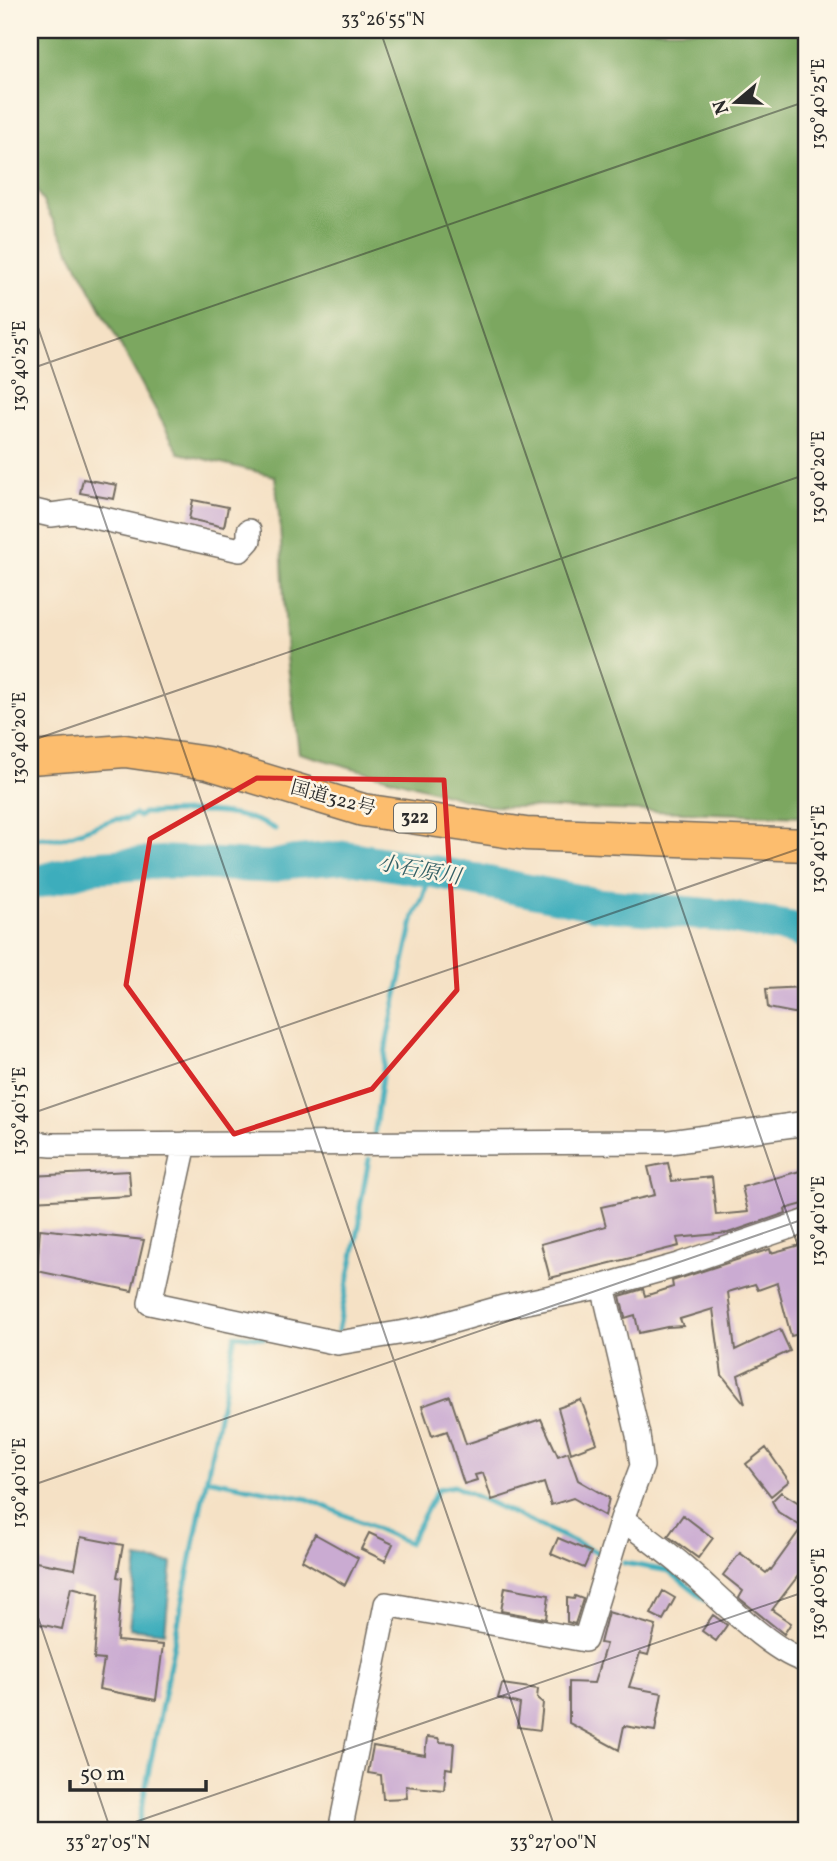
<svg xmlns="http://www.w3.org/2000/svg" width="837" height="1861" viewBox="0 0 837 1861" font-family="Vollkorn,'Noto Serif JP',serif">
  <rect width="100%" height="100%" fill="#fcf5e5"/>
  <filter id="ink" filterUnits="userSpaceOnUse"><feTurbulence type="fractalNoise" baseFrequency=".0143" numOctaves="2"/><feDisplacementMap in="SourceGraphic" scale="14" xChannelSelector="R" yChannelSelector="G"/><feConvolveMatrix kernelMatrix="1 2 1 2 8 2 1 2 1" color-interpolation-filters="sRGB"/></filter>
  <filter id="wash" filterUnits="userSpaceOnUse"><feTurbulence type="fractalNoise" baseFrequency=".00686" numOctaves="4" result="noise"/><feDisplacementMap in="SourceGraphic" scale="28" xChannelSelector="R" yChannelSelector="G"/><feGaussianBlur stdDeviation="1.57" result="paint"/><feColorMatrix in="noise" values="0 0 0 0 0 0 0 0 0 0 0 0 0 0 0 0 0 1.4 0 .05"/><feComposite in="paint" operator="in"/></filter>
  <g filter="url(#wash)">
    <rect width="100%" height="100%" fill="#f5e1c5"/>
    <path fill="#7ba760" stroke="#536946" stroke-width="2" d="M30,30h777v786l-318,-10 -190,-53 -12,-96 -7,-133 -5,-48 -96,-23 -149,-275z"/>
    <path fill="#3eadbc" stroke="#346c74" stroke-width="2" d="M137,1559l35,4 -7,69 -36,-4z"/>
    <g fill="none" stroke-linecap="round" stroke-linejoin="round">
      <path stroke="#3eadbc" stroke-width="5" d="M30,838h32l53,-19h11l9,-5 4,3 4,-4c46,0 91,-7 132,16
        M374,1136l13,-96 27,-124 9,-18 8,-27
        M338,1331l22,-109v-15l9,-48
        M207,1479l101,20 101,44 29,-54 16,-3 149,69
        M624,1563l45,8 36,29
        M137,1831l98,-496 29,3"/>
      <path stroke="#3eadbc" stroke-width="33" d="M30,884l62,-17 77,-5 100,5 23,-5 55,-5 84,14 164,33 127,12 69,12 16,7"/>
    </g>
    <g id="blocks">
      <path fill="#caabd2" d="M83,479l34,6 -3,14 -34,-6z
        M193,500l35,7 -4,20 -35,-8z
        M804,987l-5,27 -31,-6 -2,-19z
        M668,1163l4,18 40,-4 4,38 32,-3 -6,-25 65,-18v34l-22,6 1,4 -58,20 -51,5 2,8 -129,32 -9,-34 65,-18 -5,-19 54,-12 -7,-28z
        M129,1171l2,25 -101,5v-25z
        M40,1229l104,11 -12,51 -95,-20z
        M807,1243v89l-16,4 -14,-53 -19,7 -3,-6 -27,8 7,58 45,-21 10,22 -52,24 7,29 -23,-29 -9,-66 -33,10 3,7 -16,1 -28,6 -4,-18 -10,3 -5,-22 23,-7 2,7 28,-9 -1,-6 98,-32 1,4z
        M450,1396l16,48 75,-25 17,37 10,-4 10,28 31,18 -4,18 -32,-18 -22,7 -7,-22 -52,17 -9,-27 -8,2 2,5 -13,4 -17,-53 -15,5 -10,-30z
        M581,1400l16,43 -26,10 -13,-45z
        M766,1448l23,33 -18,15 -25,-32z
        M781,1492l26,16v68l-6,-4 -29,38 19,13 -7,11 -45,-36 4,-7 -20,-16 17,-22 26,20 4,-4 1,1 31,-43 -24,-15 -6,-11z
        M683,1515l30,23 -15,20 -30,-22z
        M369,1533l24,11 -8,17 -24,-12z
        M315,1534l43,24 -13,27 -43,-25z
        M81,1537l42,8 -6,32 5,1 -5,63 46,4 -7,55 -57,-11 5,-29 -10,-1 5,-65 -28,-7 -9,42 -32,-7v-61l45,8z
        M558,1538l33,14 -7,16 -33,-14z
        M505,1587l44,8 -3,24 -45,-8z
        M663,1591l12,7 -12,22 -12,-6z
        M575,1596l8,3 -8,25 -8,-2v-24l7,1z
        M608,1612l48,14 -8,29 -8,-2 -11,34 33,6 -7,38 -31,-5 -5,24 -50,-27v-41l25,1 12,-39 -6,-1z
        M713,1615l14,10 -11,16 -14,-10z
        M502,1684l36,5 -1,9 6,5 -3,27 -23,-3 3,-23 -22,-6z
        M427,1737l11,1 2,4 14,1 -2,26 -6,-1 -2,22 -38,-4 1,12 -24,1 -2,-24 -13,-2 5,-27 52,9z"/>
    </g>
  </g>
  <g filter="url(#ink)">
    <use href="#blocks" fill-opacity="0" stroke="#726b61" stroke-width="2"/>
    <g fill="none" stroke-linecap="round" stroke-linejoin="round">
      <defs>
        <path id="minor" d="M30,510l21,5 22,-3 167,38 9,-10v-9
          M30,1143l22,2 618,-3 137,-19
          M185,1144l-35,159 188,40 91,-15 74,-21 100,-21 75,-21 129,-44
          M622,1519c20,15 41,30 61,47 30,25 88,87 124,95
          M340,1831l46,-227 199,36 37,-121 20,-53 -4,-31 -35,-149"/>
        <path id="highway" d="M30,758l95,-7 83,12 155,47 163,24 281,11"/>
      </defs>
      <use href="#minor" stroke="#726b61" stroke-width="26"/>
      <use href="#highway" stroke="#726b61" stroke-width="35"/>
      <use href="#minor" stroke="#fff" stroke-width="23"/>
      <use href="#highway" stroke="#fcbd6e" stroke-width="32"/>
    </g>
  </g>
  <path fill="none" stroke="#d62828" stroke-width="5" stroke-linejoin="round" d="M257,778l187,2 13,210 -85,99 -138,45 -108,-149 24,-146z"/>
  <path fill="none" stroke="#2b2b2b" stroke-width="2" stroke-opacity="0.45" d="M380,30l427,1242M30,304l526,1527M30,369l777,-268M30,741l777,-267M30,1114l777,-268M30,1486l777,-268M30,1594l81,237M109,1831l698,-240"/>
  <g text-anchor="middle" dominant-baseline="central" stroke-width="5" stroke-linejoin="round" paint-order="stroke">
    <rect fill="#fcf5e5" stroke="#6a6863" stroke-width="2" x="394" y="803.5" width="42" height="29" rx="5"/>
    <g font-size="18" font-weight="bold" fill="#2b2b2b">
      <text x="415" y="818">322</text>
    </g>
    <g font-size="19" fill="#2b2b2b" stroke="#fcf5e5">
      <text transform="translate(333 799) rotate(15)">国道322号</text>
    </g>
    <g font-size="21" font-style="italic" fill="#335f65" stroke="#fcf5e5">
      <text transform="translate(419 871) rotate(10)">小石原川</text>
    </g>
  </g>
  <rect width="837" height="1861" fill="none" stroke="#fcf5e5" stroke-width="77"/>
  <g transform="translate(736 102) rotate(251)" stroke="#fcf5e5" stroke-width="5" paint-order="stroke">
  <path d="M0-5L12 26L0 18L-12 26Z" fill="#2b2b2b"/>
  <text y="-10" font-size="19" font-weight="bold" text-anchor="middle" fill="#2b2b2b">N</text>
  </g>
  <path d="M70 1780v10h136v-10" fill="none" stroke="#2b2b2b" stroke-width="3.5"/>
  <text x="80" y="1780" font-size="21" fill="#2b2b2b" stroke="#fcf5e5" stroke-width="5" paint-order="stroke">50 m</text>
  <rect x="38" y="38" width="760" height="1784" fill="none" stroke="#2b2b2b" stroke-width="2.5"/>
  <g font-size="18" text-anchor="middle" fill="#2b2b2b">
    <text x="383" y="25">33°26'55"N</text>
    <text transform="translate(818 104) rotate(-90)" y="6">130°40'25"E</text>
    <text transform="translate(19 366) rotate(-90)" y="6">130°40'25"E</text>
    <text transform="translate(818 477) rotate(-90)" y="6">130°40'20"E</text>
    <text transform="translate(19 738) rotate(-90)" y="6">130°40'20"E</text>
    <text transform="translate(818 849) rotate(-90)" y="6">130°40'15"E</text>
    <text transform="translate(19 1111) rotate(-90)" y="6">130°40'15"E</text>
    <text transform="translate(818 1221) rotate(-90)" y="6">130°40'10"E</text>
    <text transform="translate(19 1483) rotate(-90)" y="6">130°40'10"E</text>
    <text transform="translate(818 1594) rotate(-90)" y="6">130°40'05"E</text>
    <text x="108" y="1848">33°27'05"N</text>
    <text x="553" y="1848">33°27'00"N</text>
  </g>
</svg>
